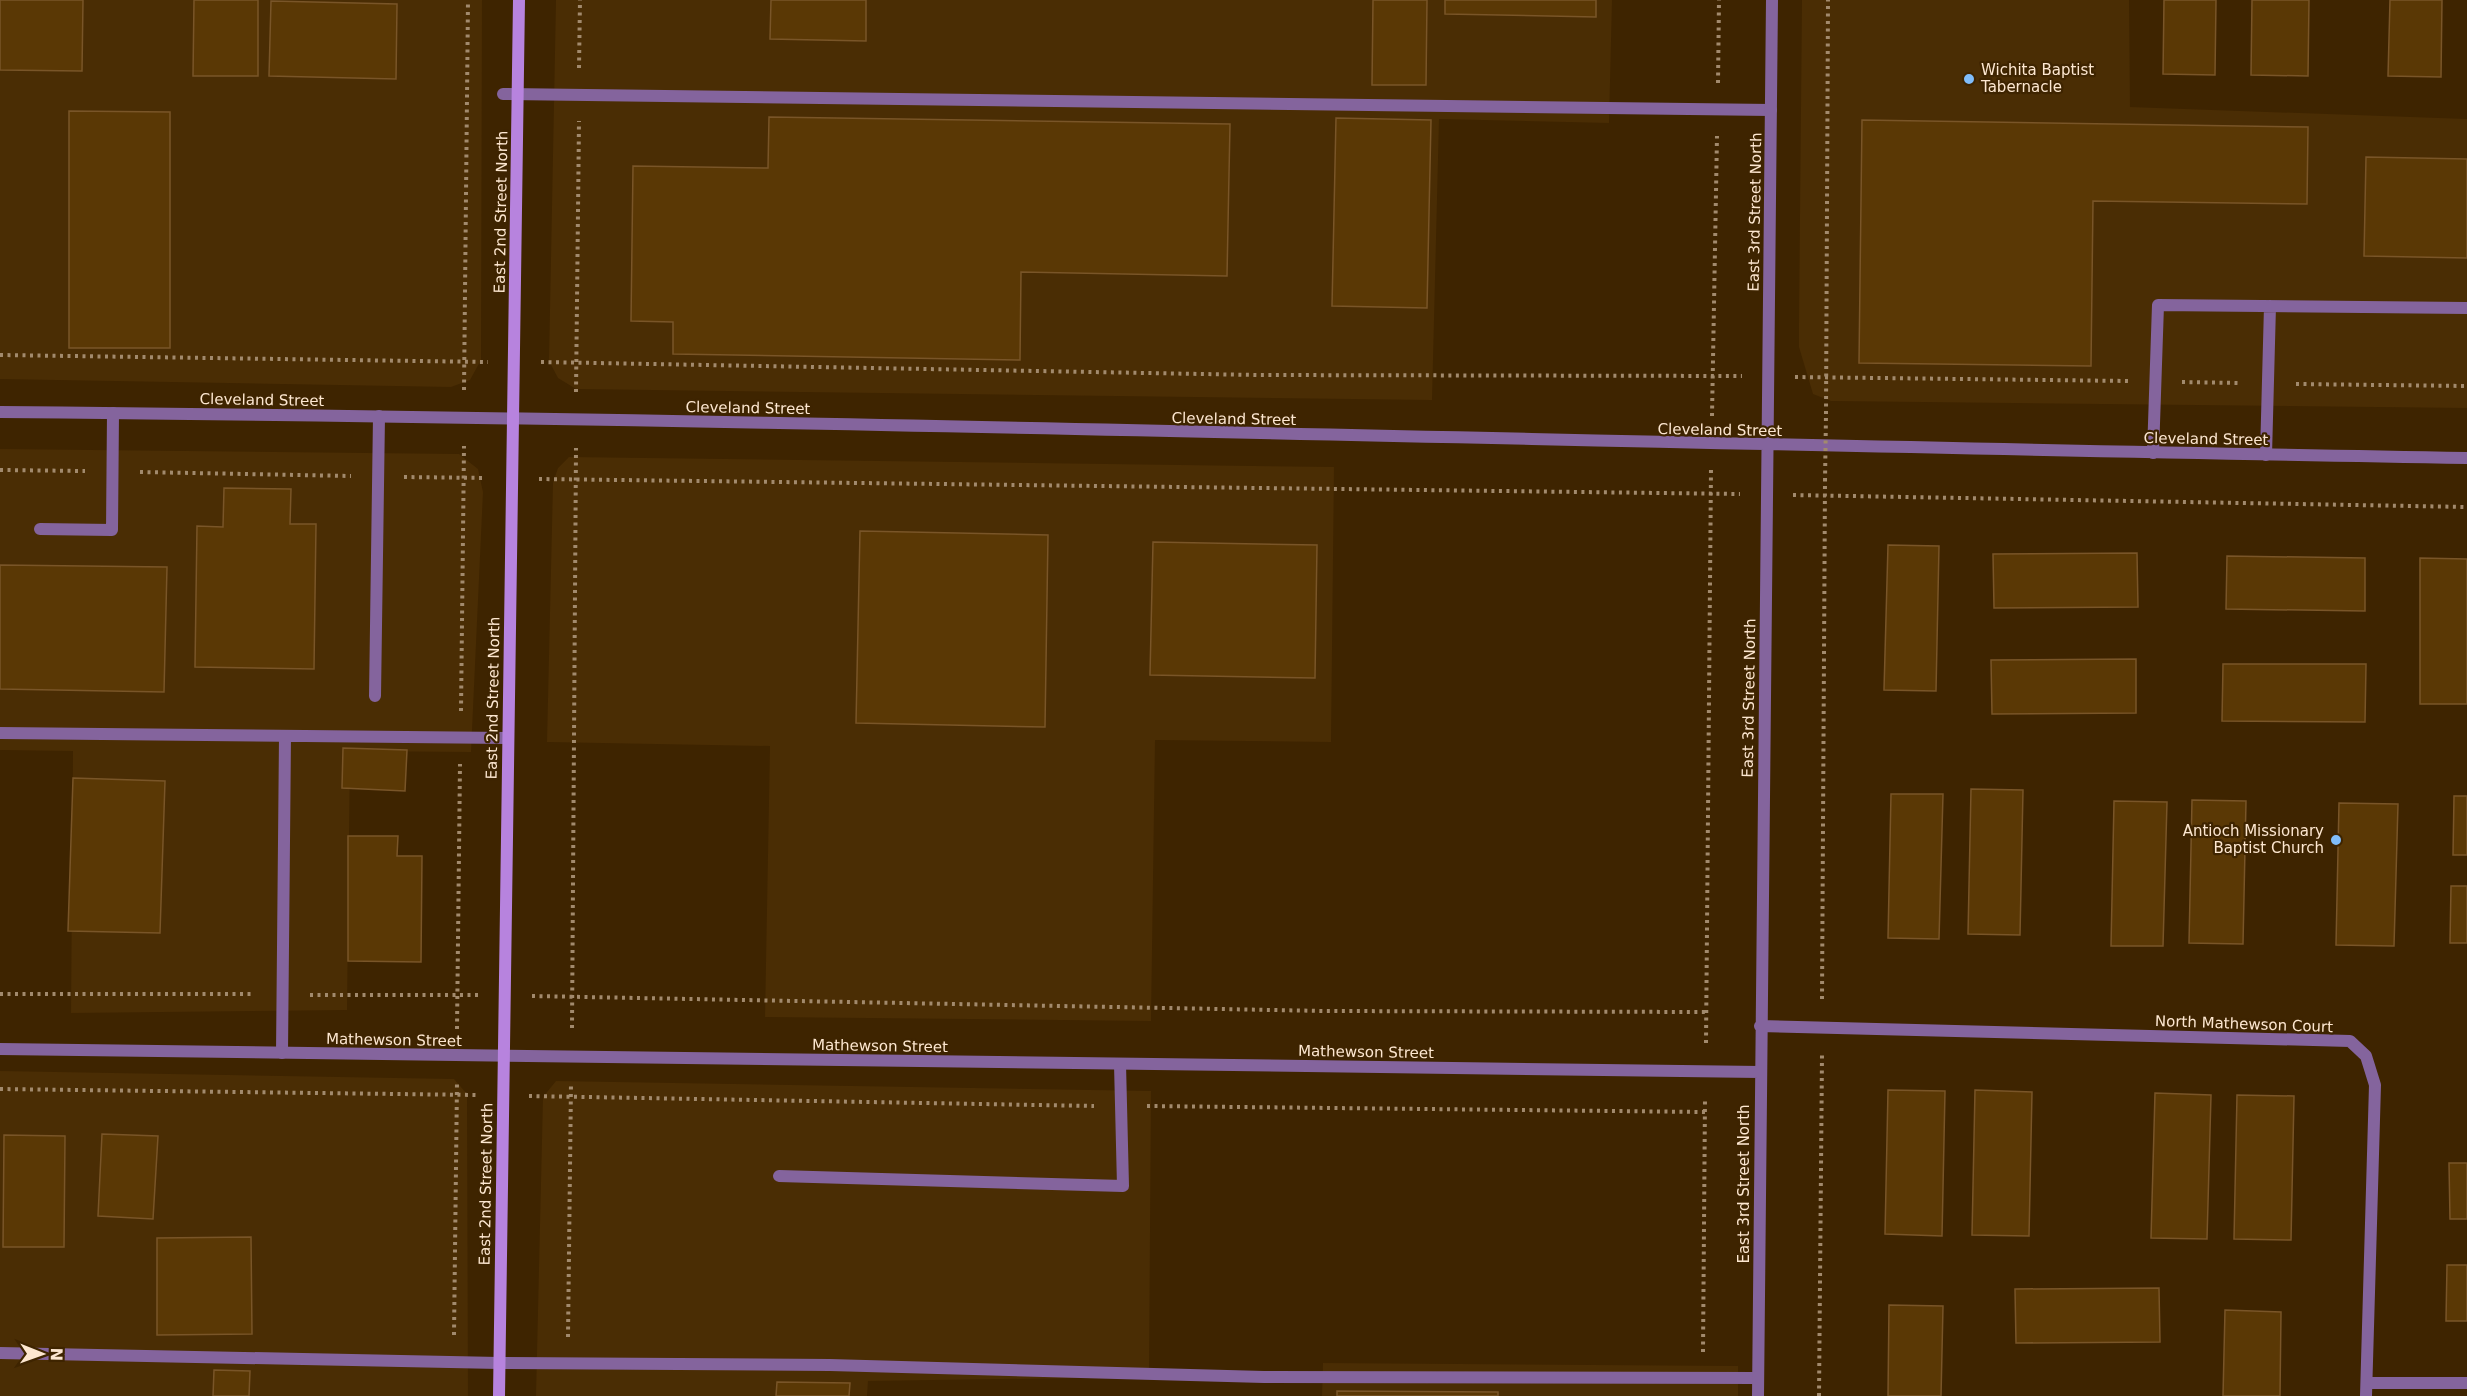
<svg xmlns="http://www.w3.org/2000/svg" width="2467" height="1396" viewBox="0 0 2467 1396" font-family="'DejaVu Sans',sans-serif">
  <rect width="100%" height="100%" fill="#3e2400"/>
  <path fill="#4a2d04" d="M0,0h482l-1,360 -11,20 -19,7 -451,-8z
    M556,0h1056l-3,123 -170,-4 -7,281 -856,-11 -18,-11 -9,-17z
    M1802,0h327l1,107 337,12v289l-636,-7 -18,-7 -14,-47v-24z
    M0,449l459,5 19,15 5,23 -12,260 -121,-1 -3,259 -276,3 2,-262 -73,-1z
    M569,457l765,10 -3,275 -176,-2 -4,281 -386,-4 5,-271 -223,-4 6,-259 5,-15z
    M0,1071l454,8 13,15 1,302h-468z
    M556,1081l595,10 -2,286 -281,4 -1,15h-331l7,-299z
    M1323,1363l415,3v30h-416z"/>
  <path fill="#5a3805" stroke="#795528" stroke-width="1.5" d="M0,0h83l-1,71 -82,-1z
    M194,0h64v76h-65z
    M771,0h95v41l-96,-2z
    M1373,0h54l-1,85h-54z
    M1445,0h151v17l-151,-3z
    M2164,0h52l-1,75 -52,-1z
    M2252,0h57l-1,76 -57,-1z
    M2390,0h52l-1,77 -53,-1z
    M271,1l126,3 -1,75 -127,-3z
    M69,111l101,1v236h-101z
    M769,117l461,7 -3,152 -206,-4 -1,88 -347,-6v-32l-42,-1 2,-155 135,2z
    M1336,118l95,2 -4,188 -95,-2z
    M1862,120l446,7 -1,77 -214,-3 -2,165 -232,-3z
    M2366,157l101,2v99l-103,-2z
    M224,488l67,1 -1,35h26l-2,145 -119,-2 2,-141 26,1z
    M860,531l188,4 -3,192 -189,-4z
    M1153,542l164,3 -2,133 -165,-3z
    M1888,545l51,1 -3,145 -52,-1z
    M2137,553l1,54 -144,1 -1,-54z
    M2227,556l138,2v53l-139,-2z
    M2420,558l47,1v145h-47z
    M0,565l167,2 -3,125 -164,-3z
    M2136,659v54l-144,1 -1,-54z
    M2223,664h143l-1,58 -143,-1z
    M343,748l64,2 -2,41 -63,-3z
    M73,778l92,3 -5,152 -92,-2z
    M1971,789l52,1 -3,145 -52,-1z
    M1891,794h52l-4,145 -51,-1z
    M2454,796h13v59h-14z
    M2192,800l54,1 -3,143 -54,-1z
    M2114,801l53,1 -4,144h-52z
    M2339,803l59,1 -4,142 -58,-1z
    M348,836h50l-1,20h25l-1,106 -73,-1z
    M2451,886h16v57h-17z
    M1888,1090l57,1 -3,145 -57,-2z
    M1975,1090l57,2 -3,144 -57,-1z
    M2155,1093l56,2 -4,144 -56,-1z
    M2237,1095l57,1 -3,144 -57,-1z
    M102,1134l56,2 -5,83 -55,-3z
    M4,1135l61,1 -1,111h-61z
    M2449,1163h18v56h-17z
    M251,1237l1,97 -95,1v-97z
    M2447,1265h20v56h-21z
    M2159,1288l1,54 -144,1 -1,-54z
    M1889,1305l54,1 -2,90h-53z
    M2225,1310l56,2 -1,84h-57z
    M214,1370l36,1 -1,25h-36z
    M777,1382l73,1 -1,13h-73z
    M1337,1391l161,1v4h-161z"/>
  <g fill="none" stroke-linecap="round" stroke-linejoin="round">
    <path stroke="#a28a6d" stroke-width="4" stroke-dasharray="3 4.5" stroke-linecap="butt" d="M579,68l1,-68
      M1718,83l1,-83
      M0,355l488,7
      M541,362l716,13 485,1
      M1795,377l334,4
      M2182,382l58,1
      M2296,384l171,2
      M464,390l4,-390
      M576,392l3,-271
      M1826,414l2,-414
      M1712,416l5,-280
      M0,470l85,1
      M140,472l211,4
      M404,477l82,1
      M539,479l1201,15
      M1793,495l674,12
      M461,711l3,-265
      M0,994h254
      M310,995h169
      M532,996l793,15 381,1
      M1822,999l3,-518
      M572,1028l4,-580
      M457,1029l3,-265
      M1706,1043l5,-574
      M0,1089l476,6
      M529,1096l565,10
      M1147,1106l558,6
      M454,1335l3,-253
      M568,1337l3,-253
      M1703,1352l2,-253
      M1819,1396l3,-341"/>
    <path stroke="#84649d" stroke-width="12" d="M503,94l1268,16
      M2153,453l5,-148 309,3
      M2266,455l4,-149
      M40,529l72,1 1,-117
      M375,696l4,-280
      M0,733l507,5
      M282,1053l3,-317
      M779,1176l344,10 -3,-122
      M0,1353l499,10 331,2 434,12 494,1"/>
    <path stroke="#84649d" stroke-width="12" d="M0,412c822,7 1645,32 2467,46
      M1760,1026l590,15 16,15 9,29 -9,311
      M0,1049l1760,23
      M2367,1383h100
      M1758,1396l14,-1396"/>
    <path stroke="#b783de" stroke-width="12" d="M499,1396l20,-1396"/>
    <path stroke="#a28a6d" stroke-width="4" stroke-dasharray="3 4.5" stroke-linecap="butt" d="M1825,481l1,-67"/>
  </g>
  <g fill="#80bdfa" stroke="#3e2400" stroke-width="2">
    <circle cx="1969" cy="79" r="6"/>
    <circle cx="2336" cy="840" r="6"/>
  </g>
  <g text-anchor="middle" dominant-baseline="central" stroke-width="4.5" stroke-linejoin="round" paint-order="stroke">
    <g font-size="15" fill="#fde7d0" stroke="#3e2400" text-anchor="start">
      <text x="1981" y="70">Wichita Baptist<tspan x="1981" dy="17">Tabernacle</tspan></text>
      <text x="2324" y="831" text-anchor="end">Antioch Missionary<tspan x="2324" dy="17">Baptist Church</tspan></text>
    </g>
    <g font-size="15" fill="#fde7d0" stroke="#3e2400">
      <text transform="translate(501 212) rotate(-89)">East 2nd Street North</text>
      <text transform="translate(1755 212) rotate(-89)">East 3rd Street North</text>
      <text transform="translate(262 400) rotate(1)">Cleveland Street</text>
      <text transform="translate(748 408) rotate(1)">Cleveland Street</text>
      <text transform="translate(1234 419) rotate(1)">Cleveland Street</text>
      <text transform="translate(1720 430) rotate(1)">Cleveland Street</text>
      <text transform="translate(2206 439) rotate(1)">Cleveland Street</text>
      <text transform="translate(493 698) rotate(-89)">East 2nd Street North</text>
      <text transform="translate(1749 698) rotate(-89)">East 3rd Street North</text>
      <text transform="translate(2244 1024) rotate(2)">North Mathewson Court</text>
      <text transform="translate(394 1040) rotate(1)">Mathewson Street</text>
      <text transform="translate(880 1046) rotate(1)">Mathewson Street</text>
      <text transform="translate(1366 1052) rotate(1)">Mathewson Street</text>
      <text transform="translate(486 1184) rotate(-89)">East 2nd Street North</text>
      <text transform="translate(1744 1184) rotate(-90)">East 3rd Street North</text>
    </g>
  </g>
  <g transform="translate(42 1354) rotate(91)" stroke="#3e2400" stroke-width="4.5" paint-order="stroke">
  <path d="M0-4.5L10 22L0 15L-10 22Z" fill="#fde7d0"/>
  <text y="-9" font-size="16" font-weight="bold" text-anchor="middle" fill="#fde7d0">N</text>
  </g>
</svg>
